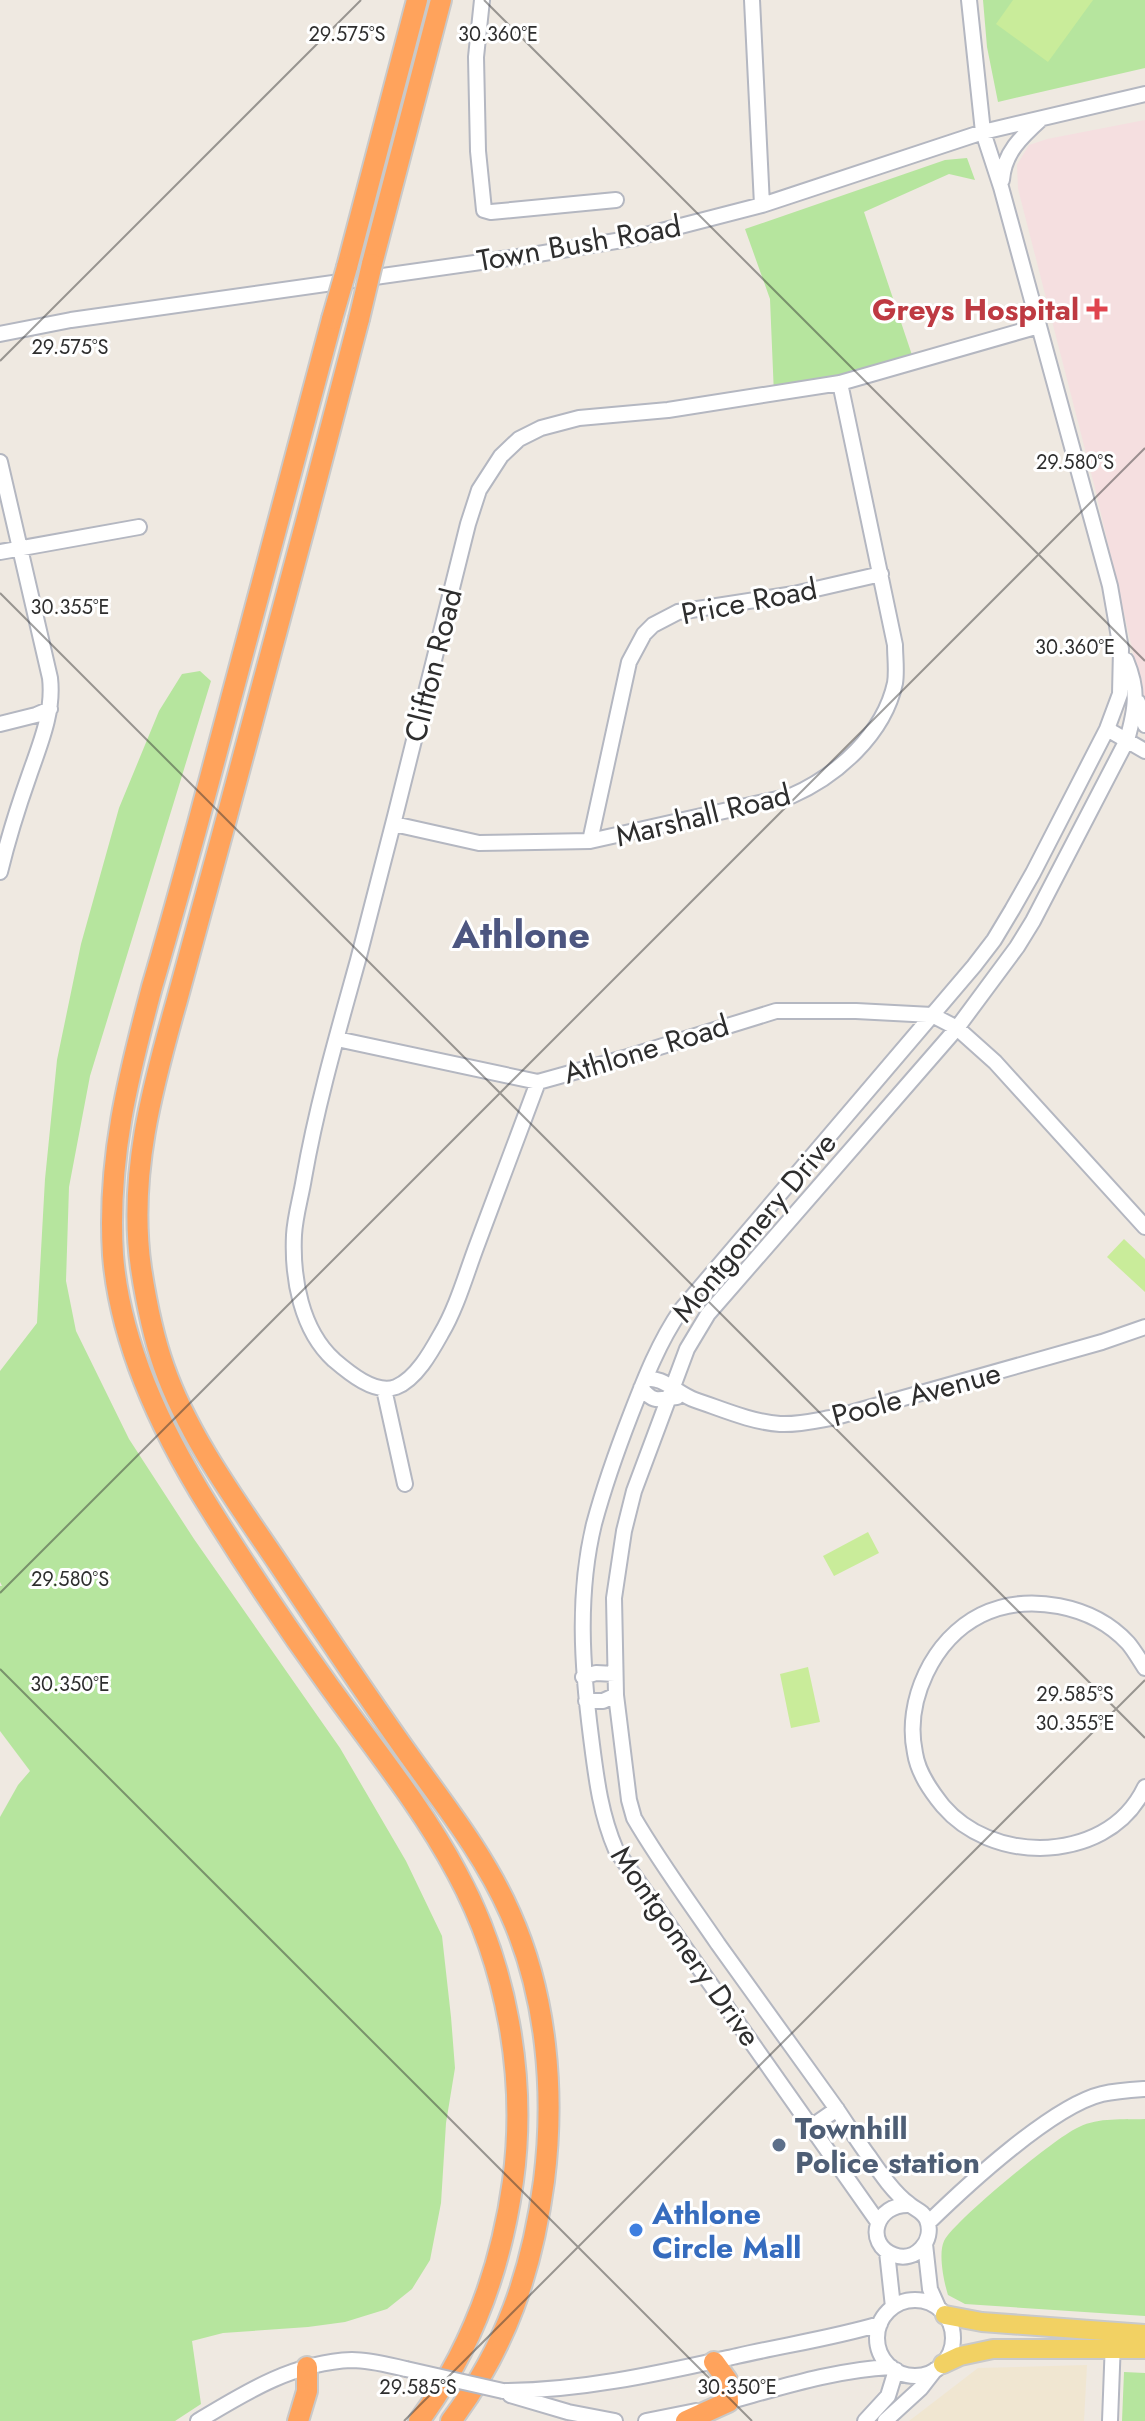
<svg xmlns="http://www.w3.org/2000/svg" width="1145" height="2421" viewBox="0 0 1145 2421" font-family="Jost,sans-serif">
  <rect width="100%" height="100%" fill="#efe9e1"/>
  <path fill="#f0e6d1" d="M1087,2365l-3,56h-175l69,-53z"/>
  <path fill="#f5dfe0" d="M1145,120v584l-50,-216 -77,-299 -1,-24 12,-20 18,-6z"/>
  <path fill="#b6e59e" d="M983,0h162v68l-147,34 -11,-55z
    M967,158l8,22 -26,-6 -85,38 50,149 -140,34 -4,-96 -25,-70 200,-69z
    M200,671l11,10 -121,395 -21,111 -3,94 10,50 53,108 65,100 146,209 66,113 36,75 9,81 4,51 -9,55 -5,80 -11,57 -18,29 -25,20 -42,13 -37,5 -85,6 -31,8 9,63 -26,17h-175v-604l18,-32 12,-14 -30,-40v-145h2l-2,-4v-211l37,-48 8,-144 12,-119 24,-116 38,-136 40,-97 23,-37z
    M1145,2119v197l-180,-12 -17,-9c-4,-13 -10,-41 -4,-54 9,-19 113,-105 135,-114 20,-10 44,-7 66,-8z
    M1124,2372l21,1v48h-23z"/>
  <path fill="#c9ec9a" d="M1013,0h80l-45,62 -52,-38z
    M1124,1239l21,20v33l-38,-35z
    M868,1532l11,21 -45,23 -11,-20z
    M808,1667l12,55 -29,6 -11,-54z"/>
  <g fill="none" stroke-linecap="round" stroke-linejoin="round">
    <defs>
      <path id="minor" d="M482,0l-6,57 2,94 6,59 7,2 125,-12
        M752,0l10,205
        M1002,180c2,-27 19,-43 39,-61
        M0,334l71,-14 467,-66 96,-16 128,-33 221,-73 162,-38
        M0,462l50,216c4,34 -10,66 -21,98 -11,31 -21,63 -29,96
        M0,552l139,-25
        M1138,702l7,23
        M0,724l36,-9 14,-6
        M1107,729l38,22
        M394,824l85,19 111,-2 201,-45c46,-20 93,-62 104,-113 2,-12 0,-26 0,-38l-55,-262
        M590,841l39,-179 15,-28 9,-9 25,-13 116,-18 87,-20
        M337,1039l201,43 86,-24 152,-47h80l76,4 25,13 38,34 150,165
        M538,1082c-20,54 -40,108 -61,163 -11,29 -20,62 -36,89 -10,18 -25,45 -45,53 -21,8 -48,-15 -62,-27 -33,-30 -42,-82 -40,-125 1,-19 7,-38 10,-57 13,-74 34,-146 54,-218 38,-145 74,-291 110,-436l11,-34 22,-34 18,-17 22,-11 38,-10 89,-8 172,-27 199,-57
        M645,1380c15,-6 33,14 50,20 27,9 56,22 85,24 19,1 38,-4 56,-7l266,-75 43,-15
        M641,1388c14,16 17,11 36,9
        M384,1389l21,95
        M1145,1668c-6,-9 -11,-18 -17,-25 -35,-38 -100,-51 -147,-28 -48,24 -77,86 -66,138 3,20 16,38 28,53 24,28 61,42 97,42 44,-1 85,-19 105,-61
        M583,1677l13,-4 19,1
        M586,1701h17l13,-6
        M811,2127l26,-18
        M910,2205c-35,-2 -46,39 -16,50 21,8 41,-14 33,-35 -4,-9 -11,-10 -18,-16 -15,-11 -28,-30 -39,-46 -12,-16 -23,-34 -34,-50 -39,-55 -79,-109 -118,-164 -28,-41 -59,-83 -84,-126l-5,-18 -13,-105 -2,-97 10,-67 10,-40 53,-142 21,-35 249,-286 60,-81 16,-26 94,-181c9,-32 12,-49 -1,-80
        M878,2222l-262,-372c-16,-37 -20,-74 -25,-113 -9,-70 -14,-143 3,-213 10,-37 23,-74 37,-110 14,-36 28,-72 50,-104l293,-344 20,-26 18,-30 21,-37 74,-144 13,-35 1,-45 -11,-63 -109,-399 -18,-55 -14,-132
        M928,2223c38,-37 124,-117 174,-129 14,-3 29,-4 43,-5
        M925,2244l5,45 8,18
        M887,2252l6,55
        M877 2338a38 38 0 1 1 76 0a38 38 0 1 1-76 0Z
        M503,2391c79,0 157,-18 234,-35 48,-11 96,-18 143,-32
        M510,2395l58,17 47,9
        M720,2404c56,-15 112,-34 171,-37
        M198,2421c48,-29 96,-59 154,-61 18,0 36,5 54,9
        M646,2421l50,-10
        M865,2421l23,-25 8,-26
        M885,2421l36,-33 14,-18
        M1110,2421l3,-80"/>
      <path id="major" d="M945,2315l37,7 163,12
        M943,2364l17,-8 33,-7h152"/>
      <path id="highway" d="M372,264l69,-264
        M347,267l70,-267
        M332,319c-44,169 -88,337 -134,504 -15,55 -30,110 -46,164 -24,90 -45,174 -39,268 7,90 49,177 96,252 38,61 78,121 120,179 44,61 93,121 128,187 50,92 70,205 56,308 -12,88 -41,168 -94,240
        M359,319c-45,172 -90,345 -137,516 -15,55 -30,110 -45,165 -25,88 -49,176 -36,268 5,33 12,68 23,99 25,71 73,135 114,196 42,63 84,126 128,188 37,52 78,103 104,162 37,82 45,180 34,268 -12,90 -38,167 -93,240
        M298,2421l9,-30v-24
        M686,2421l42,-19 -1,-22 -13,-18"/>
    </defs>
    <use href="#minor" stroke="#b4b7c1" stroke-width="18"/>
    <use href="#major" stroke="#c9c9c9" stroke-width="22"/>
    <use href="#highway" stroke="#c9c9c9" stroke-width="24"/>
    <use href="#minor" stroke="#fff" stroke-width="14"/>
    <use href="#major" stroke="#f2d163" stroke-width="18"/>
    <use href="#highway" stroke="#ffa35c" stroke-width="20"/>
    <defs>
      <path id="minor-bridge" d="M406,2369l97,22"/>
      <path id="highway-bridge" d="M332,319l15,-52
        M359,319l13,-55"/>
    </defs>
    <use href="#minor-bridge" stroke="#b4b7c1" stroke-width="18" stroke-linecap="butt"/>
    <use href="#highway-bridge" stroke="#c9c9c9" stroke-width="24" stroke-linecap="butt"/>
    <use href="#minor-bridge" stroke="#fff" stroke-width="14"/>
    <use href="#highway-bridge" stroke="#ffa35c" stroke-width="20"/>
  </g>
  <path fill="none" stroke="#2e2e2e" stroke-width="2" stroke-opacity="0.45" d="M484,0l661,661M0,361l361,-361M0,593l1145,1145M0,1593l1145,-1145M0,1669l752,752M404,2421l741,-741"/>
  <path fill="#e0444e" stroke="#fff" stroke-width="3" d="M1093 297h8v8h8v8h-8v8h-8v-8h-8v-8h8z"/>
  <circle fill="#5c6f8a" stroke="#fff" stroke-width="3" cx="779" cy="2145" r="8"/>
  <circle fill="#3f7fe0" stroke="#fff" stroke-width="3" cx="636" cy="2230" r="8"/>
  <g text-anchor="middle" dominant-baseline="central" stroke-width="6" stroke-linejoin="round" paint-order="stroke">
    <g font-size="30" fill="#2e2e2e" stroke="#fff">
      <text transform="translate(579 243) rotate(-10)">Town Bush Road</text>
      <text transform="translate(749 601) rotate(-11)">Price Road</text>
      <text transform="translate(433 665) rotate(-76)">Clifton Road</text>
      <text transform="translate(703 815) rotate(-14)">Marshall Road</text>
      <text transform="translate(646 1049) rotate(-17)">Athlone Road</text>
      <text transform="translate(754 1227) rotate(-50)">Montgomery Drive</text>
      <text transform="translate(916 1394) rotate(-15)">Poole Avenue</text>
      <text transform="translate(686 1946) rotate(55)">Montgomery Drive</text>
    </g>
    <g font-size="30" font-weight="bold" fill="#be3a42" stroke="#fff" text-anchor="end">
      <text x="1079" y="309">Greys Hospital</text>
    </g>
    <g font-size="30" font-weight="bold" fill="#4e5e75" stroke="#fff" text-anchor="start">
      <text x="795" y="2128">Townhill<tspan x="795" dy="34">Police station</tspan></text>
    </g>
    <g font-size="30" font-weight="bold" fill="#366cbe" stroke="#fff" text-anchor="start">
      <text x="652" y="2213">Athlone<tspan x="652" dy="34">Circle Mall</tspan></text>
    </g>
    <g font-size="38" font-weight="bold" fill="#4d5680" stroke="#fff">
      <text x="521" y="934">Athlone</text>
    </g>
  </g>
  <g font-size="20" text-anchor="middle" fill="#2e2e2e" stroke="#fff" stroke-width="6" stroke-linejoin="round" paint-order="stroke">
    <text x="347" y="41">29.575°S</text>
    <text x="498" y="41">30.360°E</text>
    <text x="70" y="354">29.575°S</text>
    <text x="1075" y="469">29.580°S</text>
    <text x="70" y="614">30.355°E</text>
    <text x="1075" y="654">30.360°E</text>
    <text x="70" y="1586">29.580°S</text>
    <text x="70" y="1691">30.350°E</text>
    <text x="1075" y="1701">29.585°S</text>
    <text x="1075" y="1730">30.355°E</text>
    <text x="418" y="2394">29.585°S</text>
    <text x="737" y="2394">30.350°E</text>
  </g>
</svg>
